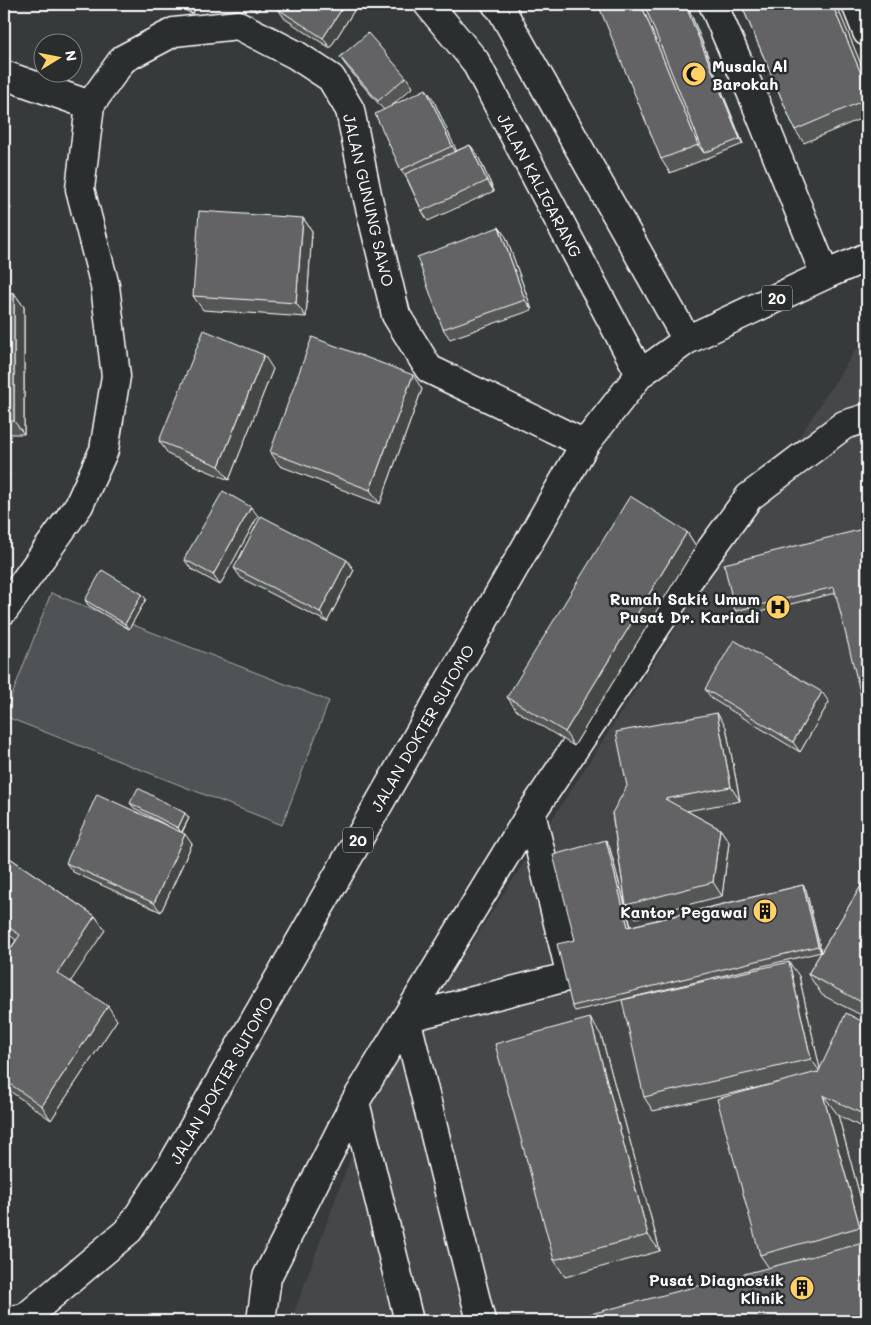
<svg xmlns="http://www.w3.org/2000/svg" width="871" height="1325" viewBox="0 0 871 1325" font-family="Mali,sans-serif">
  <rect width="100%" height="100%" fill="#373a3b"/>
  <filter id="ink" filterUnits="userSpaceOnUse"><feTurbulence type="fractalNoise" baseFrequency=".02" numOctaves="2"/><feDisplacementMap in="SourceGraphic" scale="10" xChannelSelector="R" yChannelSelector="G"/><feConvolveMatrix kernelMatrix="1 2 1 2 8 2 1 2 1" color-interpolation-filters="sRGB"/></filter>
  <g filter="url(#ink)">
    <path fill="#444748" d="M867,345v976h-576l82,-225 483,-747z"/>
    <path fill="#505354" stroke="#a8a9aa" d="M51,593l278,108 -47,124 -278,-109z"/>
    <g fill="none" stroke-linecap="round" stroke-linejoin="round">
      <defs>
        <path id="minor" d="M713,4l39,90 73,181
          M856,4l11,28
          M4,75l86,30
          M4,610l75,-105 25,-55 12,-74 -11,-90 -25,-97 10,-84 33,-46 51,-27 64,-7 58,30 35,23 19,32 18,89 28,116 33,54 156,75
          M355,1102l54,219
          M261,1321l6,-44 88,-175 176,-289 145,-216 73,-100 95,-72 23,-7
          M481,1321l-75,-303 165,-42 -40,-163"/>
        <path id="highway" d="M428,4l47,57 165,313
          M496,4l5,5 186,331
          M9,1321l17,-4 103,-87 44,-67 412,-719 55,-70 47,-34 138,-65 42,-18"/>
      </defs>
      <use href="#minor" stroke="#fff" stroke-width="31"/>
      <use href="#highway" stroke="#fff" stroke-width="31"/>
      <use href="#minor" stroke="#2a2d2e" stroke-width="28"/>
      <use href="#highway" stroke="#2a2d2e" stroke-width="28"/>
    </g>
    <path fill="#555657" stroke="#fff" d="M174,4h24l-6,10z
      M243,4h18l-4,8z
      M687,4l56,140 -73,29 -9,-14z
      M741,4h95l31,75v37l-63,27 -9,-13z
      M278,9h77l-25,39 -45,-29z
      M340,57l66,20 7,10 -23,20 43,-8 23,52 14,-6 7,9 17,37 -66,30 -6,-10 -15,-32 -6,-9 -17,-60 -37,-43z
      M303,218l9,13 -6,86 -103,-7 -10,-14z
      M506,237l26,73 -82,29 -7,-10z
      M4,293h10l10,14v127h-20z
      M273,369l-44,111 -60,-25 -10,-14z
      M422,389l-42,115 -100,-38 -10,-14z
      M258,516l-38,69 -29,-16 -7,-10z
      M867,528l-32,65 -96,24 -4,-6z
      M687,532l9,14 -122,200 -57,-35 -10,-14z
      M234,568l120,2 -27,52 -86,-44z
      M146,599l-17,30 -41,-24 -3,-5z
      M705,689l124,13 -29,50 -88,-53z
      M726,727l14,74 -53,10 33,18 9,13 -7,54 -86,22 -10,-13 -14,-92z
      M130,803l55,10 4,5 -7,15 10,11 -31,68 -88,-40 -7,-9 100,-38 -32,-17z
      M609,845l22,81 172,-41 3,5 15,62 -246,59 -3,-5 3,-66z
      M4,854l91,62 10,14 -35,51 47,39 -66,100 -47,-33v-128l12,-19 -12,-9z
      M867,876v142l-45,-23 -14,-21z
      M799,976l21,93 47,-45v106l-29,-15 29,107v99l-98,-53 -9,-13 18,-172 -125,28 -9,-14z
      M601,1035l59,216 -95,26 -11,-17z
      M4,1175l4,18 -4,1z"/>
    <path fill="#454647" stroke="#fff" d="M185,4h13l-6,10z
      M255,4h6l-4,8 -4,-6z
      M345,4h6l4,5 -25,39 -7,-10z
      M641,4h4l59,149 -6,-8z
      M685,4h2l56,140 -3,-5z
      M832,4h4l31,75v9z
      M426,89l7,10 26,57 -7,-10z
      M470,145l7,9 17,37 -7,-10z
      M4,198l7,10 -7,14z
      M303,218l9,13 -6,86 -10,-14z
      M499,227l7,10 26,73 -7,-10z
      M14,293l10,14v127l-10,-13z
      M264,355l9,14 -44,111 -10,-14z
      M413,375l9,14 -42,115 -10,-14z
      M4,468l5,7 -5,11z
      M251,507l7,9 -38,69 -7,-10z
      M687,532l9,14 -122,200 -9,-14z
      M347,560l7,10 -27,52 -7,-10z
      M142,594l4,5 -17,30 -4,-5z
      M822,692l7,10 -29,50 -7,-10z
      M717,713l9,14 14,74 -9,-14z
      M185,813l4,5 -8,15 -3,-5z
      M720,829l9,13 -7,54 -9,-14z
      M185,834l7,10 -31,68 -7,-9z
      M606,840l3,5 23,87 -4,-5z
      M803,885l3,5 15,62 -3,-6z
      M95,916l10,14 -38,57 -10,-14z
      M789,962l10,14 22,97 -10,-14z
      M108,1006l9,14 -66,100 -9,-14z
      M590,1018l11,17 59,216 -12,-16z
      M823,1095l15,20 29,107v16l-7,-11z
      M4,1175l4,18 -4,-6z"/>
    <path fill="#636465" stroke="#fff" d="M249,4h6l-2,2z
      M282,4h63l-22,34 -45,-29z
      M598,4h43l57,141 -37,14z
      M644,4h41l55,135 -36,14z
      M741,4h91l35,84v11l-72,31z
      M368,33l38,44 -28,24 -38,-44z
      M426,89l26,57 -51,24 -26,-56z
      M470,145l17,36 -65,30 -17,-37z
      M199,211l104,7 -7,85 -103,-7z
      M499,227l26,73 -82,29 -26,-72z
      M4,293h10v128h-10z
      M204,330l60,25 -45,111 -60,-25z
      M312,337l101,38 -43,115 -100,-38z
      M223,491l28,16 -38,68 -29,-16z
      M630,496l57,36 -122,200 -58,-35z
      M261,516l86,44 -27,52 -86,-44z
      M867,528v192l-33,-133 -99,24 -11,-47z
      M102,570l40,24 -17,30 -40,-24z
      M734,640l88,52 -29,50 -88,-53z
      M717,713l14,74 -66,12 55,30 -7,53 -87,23 -14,-92 15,-27 -11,-54z
      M138,788l47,25 -7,15 -48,-25z
      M97,794l88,40 -31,69 -88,-40z
      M606,840l22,87 175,-42 15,61 -246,60 -15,-62 18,-4 -22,-85z
      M4,854l91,62 -38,57 51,33 -66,100 -38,-26v-70l2,-4 -2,-2v-45l16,-24 -16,-11z
      M867,876v129l-59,-31z
      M789,962l22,97 -167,38 -22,-97z
      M846,1013l21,11v92l-44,-21 37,132 -100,28 -43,-156 100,-27 1,1z
      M590,1018l58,217 -94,25 -59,-216z
      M867,1242v79h-286l-2,-4z"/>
  </g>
  <defs>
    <symbol id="mosque-disc" viewBox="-11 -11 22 22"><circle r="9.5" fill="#ffd166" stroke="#2a2d2e"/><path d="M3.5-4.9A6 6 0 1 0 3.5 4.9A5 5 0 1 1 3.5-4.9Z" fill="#111"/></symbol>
    <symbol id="hospital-disc" viewBox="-11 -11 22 22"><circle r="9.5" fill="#ffd166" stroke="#2a2d2e"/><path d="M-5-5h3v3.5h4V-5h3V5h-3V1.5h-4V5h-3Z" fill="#111"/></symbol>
    <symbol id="building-disc" viewBox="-11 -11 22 22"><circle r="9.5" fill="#ffd166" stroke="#2a2d2e"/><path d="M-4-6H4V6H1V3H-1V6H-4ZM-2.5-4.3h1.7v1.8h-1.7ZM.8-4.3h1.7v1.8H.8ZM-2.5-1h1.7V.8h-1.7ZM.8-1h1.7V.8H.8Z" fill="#111"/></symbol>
  </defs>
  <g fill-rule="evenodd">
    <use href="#mosque-disc" x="680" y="60" width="28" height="28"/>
    <use href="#hospital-disc" x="764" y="593" width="28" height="28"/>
    <use href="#building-disc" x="751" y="897" width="28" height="28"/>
    <use href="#building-disc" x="788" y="1274" width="28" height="28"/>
  </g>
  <g text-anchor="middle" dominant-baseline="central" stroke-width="5" stroke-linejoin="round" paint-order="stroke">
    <g fill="#2a2d2e" stroke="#bfc0c0" stroke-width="1">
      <rect x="762" y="285.5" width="30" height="25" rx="4"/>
      <rect x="343" y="827.5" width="30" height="25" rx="4"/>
    </g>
    <g font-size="15" font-weight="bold" fill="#fff">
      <text x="777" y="298">20</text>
      <text x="358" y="840">20</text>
    </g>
    <g font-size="16" font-weight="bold" fill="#fff" stroke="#2a2d2e" text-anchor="end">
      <text x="712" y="65" text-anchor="start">Musala Al<tspan x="712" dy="18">Barokah</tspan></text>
      <text x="760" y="598">Rumah Sakit Umum<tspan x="760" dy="18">Pusat Dr. Kariadi</tspan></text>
      <text x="748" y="911">Kantor Pegawai</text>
      <text x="784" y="1279">Pusat Diagnostik<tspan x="784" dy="18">Klinik</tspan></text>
    </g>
    <g font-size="16" fill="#fff" stroke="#2a2d2e">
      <text transform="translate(540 185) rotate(62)">JALAN KALIGARANG</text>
      <text transform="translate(369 200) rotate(77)">JALAN GUNUNG SAWO</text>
      <text transform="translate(422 728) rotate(-60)">JALAN DOKTER SUTOMO</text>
      <text transform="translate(221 1080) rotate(-60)">JALAN DOKTER SUTOMO</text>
    </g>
  </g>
  <rect width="871" height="1325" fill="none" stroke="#2a2d2e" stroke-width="20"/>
  <rect x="10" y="10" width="851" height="1305" fill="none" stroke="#fff" stroke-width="2" filter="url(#ink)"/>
  <g transform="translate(58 58) rotate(80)"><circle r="24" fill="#2a2d2e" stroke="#7f8182"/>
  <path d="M0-4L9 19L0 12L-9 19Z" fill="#ffd166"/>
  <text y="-8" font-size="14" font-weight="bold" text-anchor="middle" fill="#ffffff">N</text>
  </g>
</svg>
